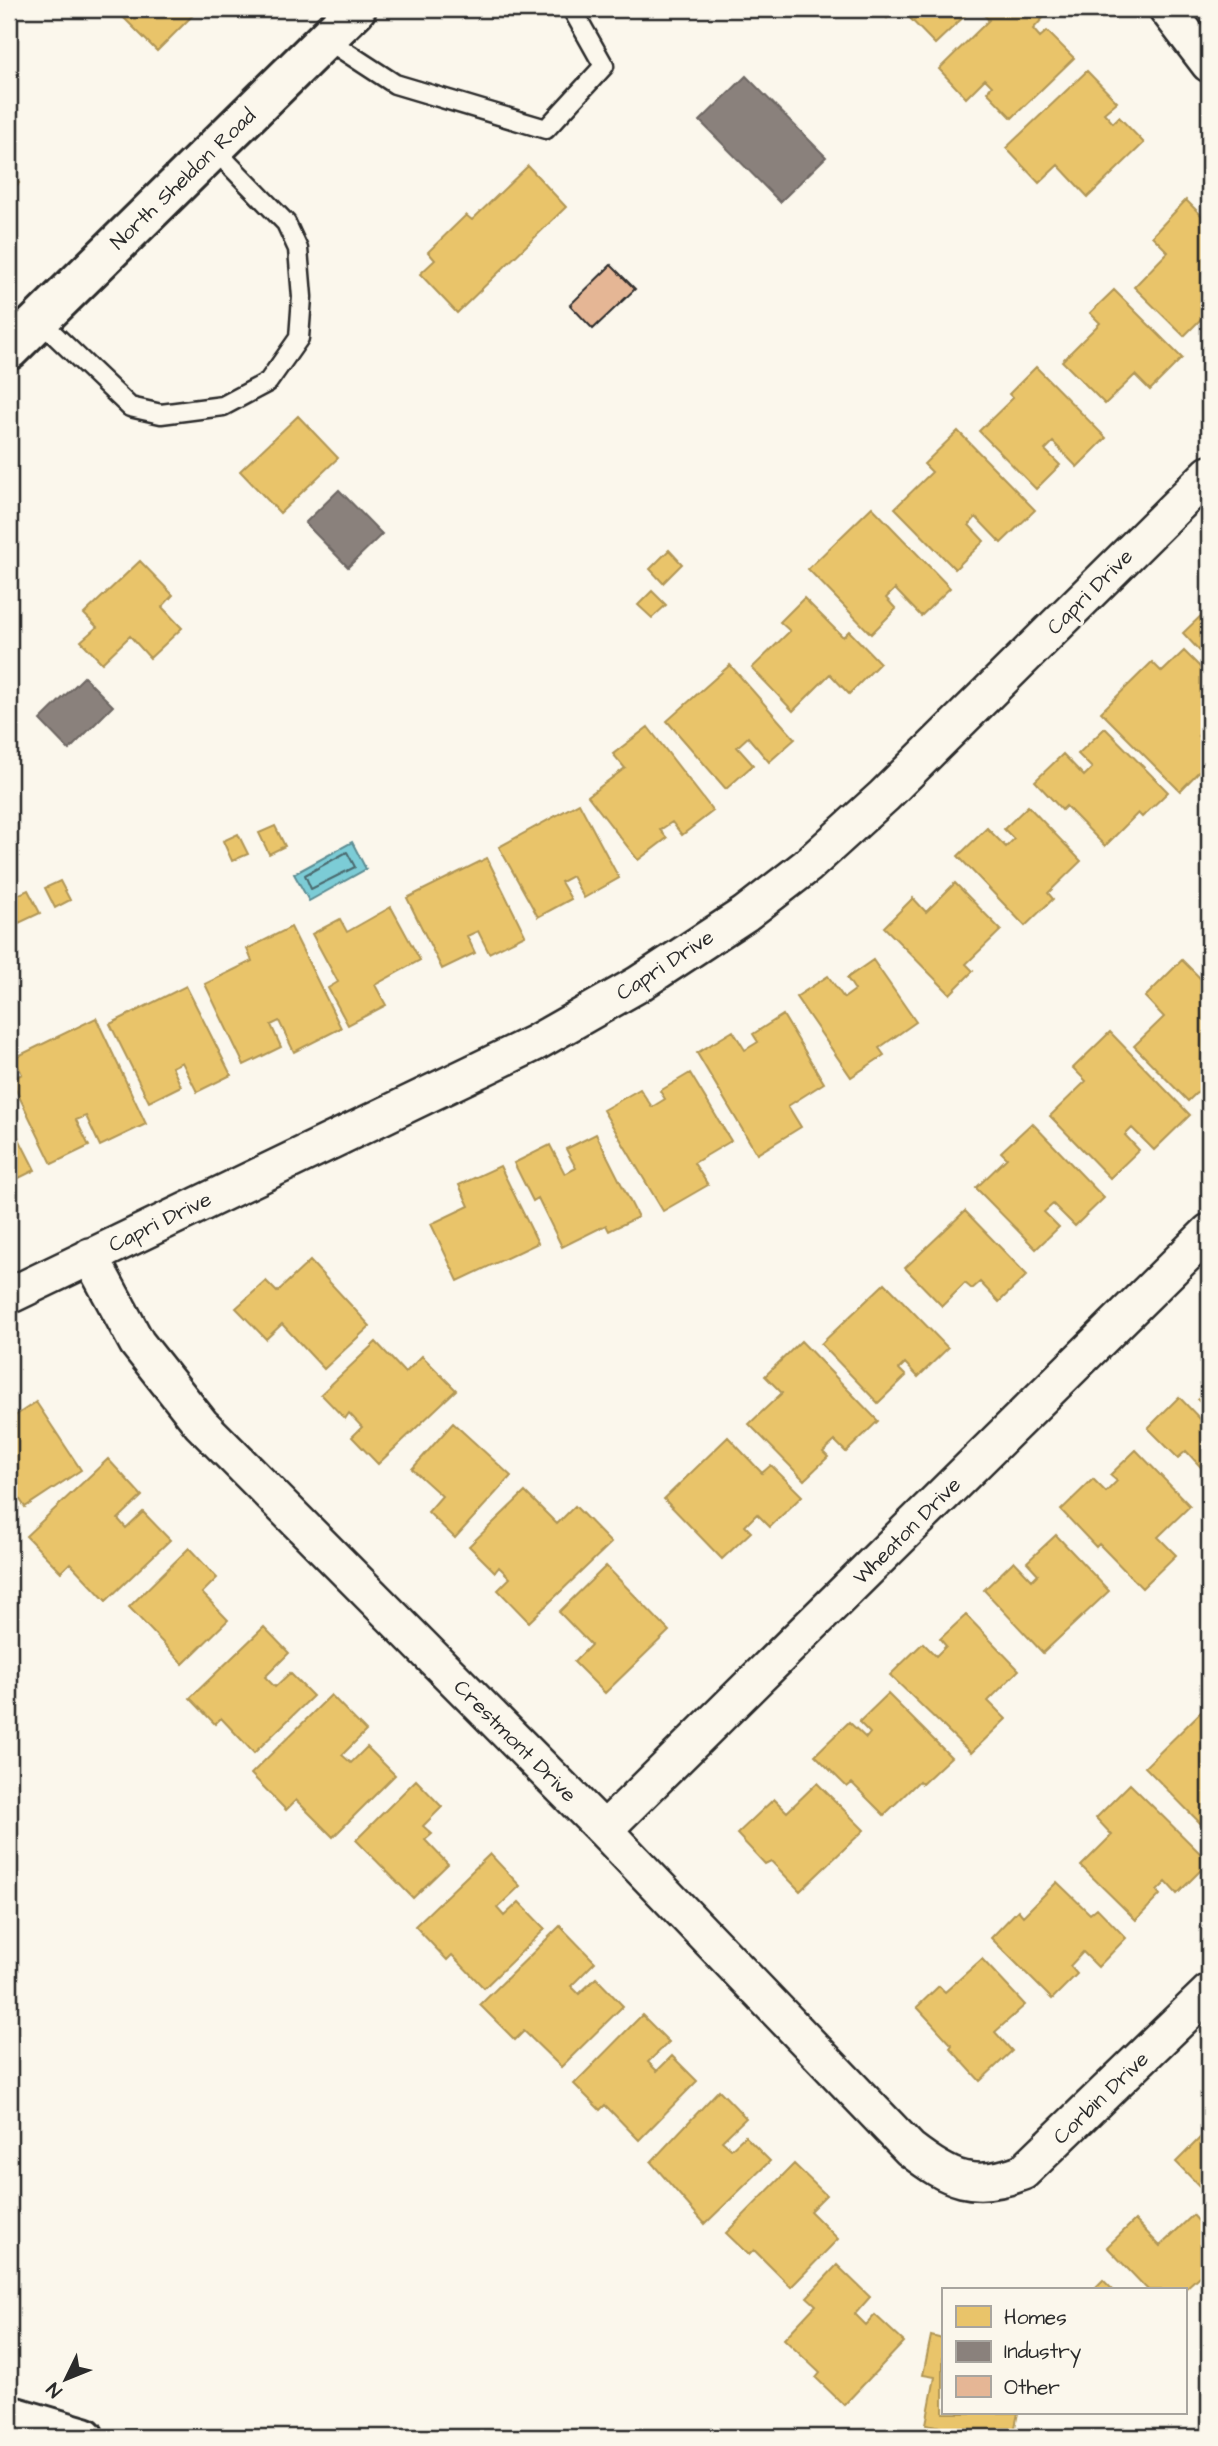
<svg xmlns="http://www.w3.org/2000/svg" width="1218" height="2446" viewBox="0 0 1218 2446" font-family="'Architects Daughter',sans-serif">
  <rect width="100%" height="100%" fill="#fbf7ec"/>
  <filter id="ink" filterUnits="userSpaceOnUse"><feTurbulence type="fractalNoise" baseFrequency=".0143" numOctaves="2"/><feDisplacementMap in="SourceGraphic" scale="14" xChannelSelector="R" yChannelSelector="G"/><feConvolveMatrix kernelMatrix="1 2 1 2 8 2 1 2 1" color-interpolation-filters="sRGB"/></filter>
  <g filter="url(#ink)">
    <path fill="#7cccd6" stroke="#5c8c92" stroke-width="2" d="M352,842l14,27 -57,32 -15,-27z"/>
    <path fill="#e9c46a" stroke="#b09657" stroke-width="2" d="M115,9h84l-42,42z
      M879,9h18l-10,9z
      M901,9h71l-37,35z
      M985,9h51l8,8 -11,12 7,8 7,-6 27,27 -62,60 -25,-26 5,-6 -7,-7 -19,19 -27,-29 50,-49 -8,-8z
      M1087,71l30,31 -13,11 9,10 6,-6 25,26 -56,54 -30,-32 -19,18 -33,-35z
      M528,166l38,41 -109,106 -37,-39 15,-14 -7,-8 38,-37 6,5z
      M9,172l10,11 -10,10z
      M1186,200l23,23v100l-6,-6 -19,19 -50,-49 34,-35 -16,-16z
      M1114,290l68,68 -32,32 -15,-15 -30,29 -43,-43 38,-38 -10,-10z
      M1036,367l70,71 -29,29 -24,-25 -8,8 15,15 -24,24 -57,-58 34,-33 -4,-4z
      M298,416l40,42 -58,55 -40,-42z
      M958,431l77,79 -34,33 -25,-26 -7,8 15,16 -29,28 -60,-61 37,-36 -8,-8z
      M872,507l78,81 -29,28 -26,-27 -9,9 10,11 -25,25 -63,-65z
      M669,550l13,14 -19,19 -13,-14z
      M140,561l33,34 -11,12 20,21 -32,30 -20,-22 -28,27 -21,-22 16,-14 -13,-13z
      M652,591l14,14 -14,13 -14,-13z
      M804,598l39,39 6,-6 31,32 -31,31 -19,-20 -37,37 -41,-43 38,-37 -10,-9z
      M1209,608v53l-26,-28z
      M1184,651l25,25v49l-11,11 11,11v14l-29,30 -79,-79 51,-50 10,10z
      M730,665l65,74 -26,23 -21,-25 -11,10 16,18 -27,24 -59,-68z
      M648,727l65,84 -31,24 -10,-13 -12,8 7,8 -29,22 -50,-64 37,-28 -12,-14z
      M1105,728l63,64 -26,25 -4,-4 -33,33 -39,-40 -4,4 -27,-29 28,-27 21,22 8,-8 -14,-14z
      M579,803l40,75 -35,20 -12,-22 -11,6 10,17 -33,18 -39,-70z
      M1028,806l53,55 -33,32 5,6 -28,27 -67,-70 29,-28 19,19 8,-8 -10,-10z
      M275,826l10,20 -16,8 -10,-21z
      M238,834l10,20 -16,7 -9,-20z
      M487,858l38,77 -36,18 -11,-22 -11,5 8,17 -33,16 -35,-71z
      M60,881l10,19 -15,8 -10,-20z
      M955,883l46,47 -35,34 7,7 -23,23 -66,-67 29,-29 13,14z
      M28,890l12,23 -21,10 -10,-24z
      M391,907l29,53 -45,25 11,20 -38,20 -20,-37 10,-6 -26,-48 28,-15 7,13z
      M291,927l50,101 -47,24 -15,-31 -8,4 10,22 -37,18 -39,-81 47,-23 -5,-12z
      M873,960l43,62 -37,26 5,7 -33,22 -55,-80 32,-21 16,22 11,-8 -8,-12z
      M1182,960l27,27v94l-21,20 -54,-55 30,-29 -19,-20z
      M186,986l45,89 -34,17 -15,-30 -10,5 9,19 -32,16 -39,-78z
      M783,1015l41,68 -36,23 13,21 -44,27 -60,-101 36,-22 12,19 13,-8 -5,-8z
      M96,1018l50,106 -46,22 -14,-30 -10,4 13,26 -37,18 -41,-84 11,-6 -8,-16z
      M1110,1032l80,83 -36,35 -22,-22 -7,7 14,15 -29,28 -60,-62 36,-35 -13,-13z
      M690,1073l41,68 -37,22 14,22 -45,26 -60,-101 37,-21 12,18 13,-8 -5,-8z
      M9,1119l26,51 -26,13z
      M1032,1123l72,75 -29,28 -22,-22 -9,8 15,15 -23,22 -60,-61 31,-30 -6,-6z
      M596,1134l42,83 -29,14 -3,-6 -44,22 -24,-49 -5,3 -19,-38 36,-18 15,29 11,-6 -10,-19z
      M500,1166l38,77 -80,38 -27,-57 38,-18 -10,-21z
      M965,1211l62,64 -28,27 -19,-20 -8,7 -7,-6 -23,23 -37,-38z
      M310,1261l60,65 -46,43 -42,-45 -16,15 -30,-31 30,-27 11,11z
      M885,1283l63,65 -30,29 -13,-14 -6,6 7,7 -28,27 -57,-59z
      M801,1341l77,80 -32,31 -11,-11 -12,11 5,5 -24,23 -55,-56 33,-31 -17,-17z
      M376,1342l29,31 17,-17 34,34 -78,74 -26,-27 10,-10 -13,-14 -4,6 -24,-25z
      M1209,1388v23l-11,-11z
      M1179,1397l24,25 6,-5v59l-23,-25 -8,7 -30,-30z
      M36,1402l45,68 -56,37 -16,-24v-63z
      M453,1423l58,53 -56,62 -27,-26 14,-16 -30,-27z
      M728,1437l34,36 9,-8 31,31 -32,31 -13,-13 -12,12 6,6 -29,27 -58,-60z
      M1136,1450l54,56 -32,31 18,18 -34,33 -43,-44 -3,3 -35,-37 32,-31 13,13 11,-11 -7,-6z
      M108,1459l34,37 -24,23 8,9 17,-16 27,28 -64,61 -36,-38 -9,9 -35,-36z
      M525,1492l32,32 18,-18 36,37 -82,79 -31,-32 12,-12 -11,-11 -4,5 -26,-26z
      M1056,1535l53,56 -66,62 -59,-63 30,-29 18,19 6,-6 -11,-12z
      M189,1548l28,30 -15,15 26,27 -45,44 -54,-57z
      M606,1566l63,65 -64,62 -31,-31 17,-17 -32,-33z
      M966,1615l53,55 -31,31 18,18 -35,34 -81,-78 33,-32 13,13 10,-10 -6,-7z
      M264,1627l25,26 -24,24 10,10 15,-14 23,23 -59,57 -33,-35 -6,6 -25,-26z
      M888,1694l63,63 -29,27 -3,-3 -35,34 -32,-32 -5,4 -32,-32 34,-33 17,16 4,-5 -11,-11z
      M331,1695l35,36 -24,24 9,8 16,-16 28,28 -62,62 -37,-37 -10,10 -35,-36z
      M1209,1704v128l-64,-65z
      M416,1780l26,27 -19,19 9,8 -7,6 23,24 -35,34 -57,-58z
      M817,1783l47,47 -64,61 -29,-30 -6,3 -28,-30 37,-35 13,13z
      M1130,1784l79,78 -32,32 -11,-12 -9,9 3,4 -24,25 -55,-54 31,-31 -16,-17z
      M490,1854l30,32 -23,22 7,8 15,-14 26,27 -61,59 -32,-33 -5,5 -32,-34z
      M1057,1882l33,32 7,-6 29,30 -28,29 -15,-15 -13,14 7,8 -25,25 -61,-61 27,-28 5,6z
      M560,1926l35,36 -24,24 8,8 17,-16 27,28 -62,61 -37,-36 -9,9 -35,-35z
      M982,1959l43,46 -30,27 17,19 -32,30 -30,-33 2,-3 -35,-38 22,-21 6,6z
      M642,2015l27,27 -21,20 9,9 15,-15 25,25 -58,59 -34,-35 -5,5 -26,-26z
      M719,2090l27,28 -24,23 9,8 14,-13 25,25 -65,63 -54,-62z
      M1205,2133l4,4v59l-33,-34z
      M794,2164l32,31 -16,16 28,28 -47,48 -37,-37 -5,5 -23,-22z
      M1193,2215l16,18v34l-25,23h-36l-41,-43 28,-27 25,26z
      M837,2265l33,32 -15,17 11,11 9,-10 29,27 -60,63 -28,-27 4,-5 -36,-34 32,-34 -9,-8z
      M1103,2280l10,10h-20z
      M931,2336l12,3v74h75l-5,24h-41l1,-4 -47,-9 9,-47 -12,-2z"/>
    <path fill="#8a817c" stroke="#6e6764" stroke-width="2" d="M746,76l80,81 -46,45 -80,-81z
      M339,490l43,44 -34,33 -43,-44z
      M84,677l29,29 -44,44 -29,-30z"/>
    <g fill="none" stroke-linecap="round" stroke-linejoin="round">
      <path stroke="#4b6b6f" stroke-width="2" d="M347,852l8,15 -44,22 -6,-14z"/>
    </g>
    <path fill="#e5b695" stroke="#2b2b2b" stroke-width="2" d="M611,265l24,24 -42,40 -23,-24z"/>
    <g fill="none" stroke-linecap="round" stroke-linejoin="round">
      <defs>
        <path id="lane" d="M326,39l69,45 151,45 58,-63 -32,-57
          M39,320l91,87 31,7 62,-8 45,-24 31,-44 3,-41 -4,-48 -12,-26 -72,-74"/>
        <path id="street" d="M1167,9l42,55
          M90,1256l47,87 64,81 403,406 306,319c40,31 64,42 113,23l186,-180
          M9,1296l526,-253 102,-58 108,-71 62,-48 77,-70 325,-322
          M604,1830l605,-598"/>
        <path id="secondary" d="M9,350l347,-341
          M9,2415l75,22"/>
      </defs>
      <use href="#lane" stroke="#2b2b2b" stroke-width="23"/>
      <use href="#street" stroke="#2b2b2b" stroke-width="40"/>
      <use href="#secondary" stroke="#2b2b2b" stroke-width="44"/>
      <use href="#lane" stroke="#fbf7ec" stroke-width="18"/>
      <use href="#street" stroke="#fbf7ec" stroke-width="35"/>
      <use href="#secondary" stroke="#fbf7ec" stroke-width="38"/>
    </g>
  </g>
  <g text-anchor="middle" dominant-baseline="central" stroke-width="7" stroke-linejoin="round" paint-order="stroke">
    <g font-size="21" fill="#2b2b2b" stroke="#fbf7ec">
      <text transform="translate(183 179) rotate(-44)">North Sheldon Road</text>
      <text transform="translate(1090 592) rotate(-45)">Capri Drive</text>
      <text transform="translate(665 965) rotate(-33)">Capri Drive</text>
      <text transform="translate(160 1222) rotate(-26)">Capri Drive</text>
      <text transform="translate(907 1531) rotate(-45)">Wheaton Drive</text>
      <text transform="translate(515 1741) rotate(45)">Crestmont Drive</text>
      <text transform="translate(1101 2098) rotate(-44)">Corbin Drive</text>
    </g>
  </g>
  <rect width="1218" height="2446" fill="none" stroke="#fbf7ec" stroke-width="35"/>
  <rect x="18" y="18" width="1183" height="2411" fill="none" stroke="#2b2b2b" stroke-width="2.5" filter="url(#ink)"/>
  <rect x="942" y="2288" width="245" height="126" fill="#fbf7ec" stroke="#a8a59f" stroke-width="2"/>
  <rect x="956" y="2306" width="35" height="21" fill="#e9c46a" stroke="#a8a59f" stroke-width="2"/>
  <text x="1004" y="2324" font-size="21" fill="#2b2b2b">Homes</text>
  <rect x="956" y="2341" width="35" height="21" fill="#8a817c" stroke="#a8a59f" stroke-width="2"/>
  <text x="1004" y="2358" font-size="21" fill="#2b2b2b">Industry</text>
  <rect x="956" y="2376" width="35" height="21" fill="#e5b695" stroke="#a8a59f" stroke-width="2"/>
  <text x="1004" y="2394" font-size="21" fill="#2b2b2b">Other</text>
  <g transform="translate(66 2379) rotate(227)" stroke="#fbf7ec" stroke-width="5" paint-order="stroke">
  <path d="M0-5L12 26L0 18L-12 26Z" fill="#2b2b2b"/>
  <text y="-10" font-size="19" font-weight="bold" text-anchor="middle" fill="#2b2b2b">N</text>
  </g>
</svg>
